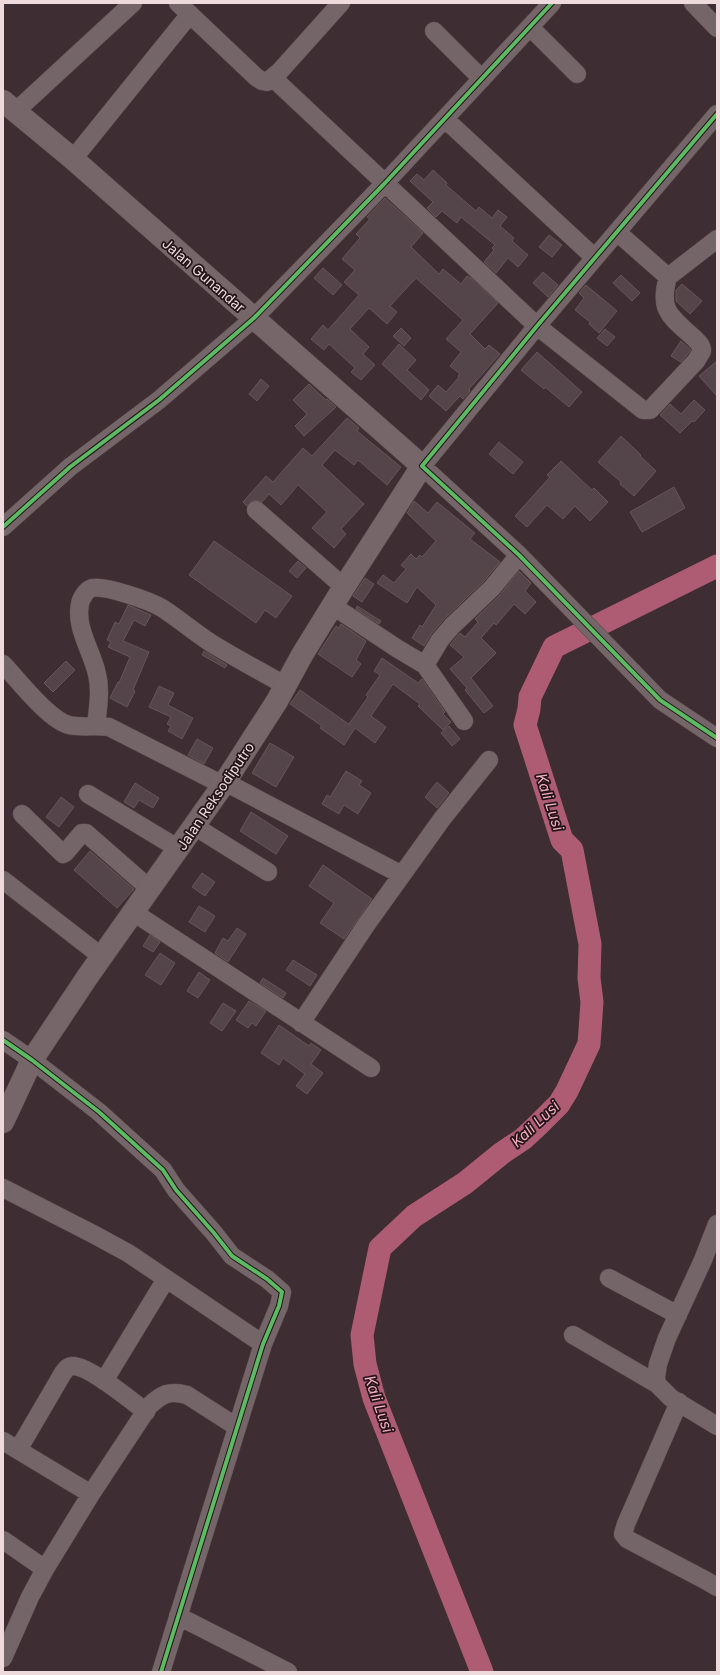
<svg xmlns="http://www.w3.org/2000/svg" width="720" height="1675" viewBox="0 0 720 1675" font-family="Inter,sans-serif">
  <rect width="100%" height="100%" fill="#3e2d32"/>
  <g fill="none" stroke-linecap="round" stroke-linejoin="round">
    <path stroke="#ae5c74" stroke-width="23" d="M482,1672l-108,-274 -9,-34 -3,-29 18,-87 34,-32 51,-33 37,-30 21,-14 15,-14 21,-21 8,-13 22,-47 3,-42 -3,-24 1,-34 -18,-94 -10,-10 -37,-115 4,-16 1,-12 24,-50 163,-81"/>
  </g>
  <path fill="#534549" stroke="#66565a" d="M433,170l14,13 -1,2 30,26 3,-4 13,11 6,-8 9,7 -7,9 14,12 -2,3 16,14 -10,12 -10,-9 -12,15 -12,-11 10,-12 -2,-2 3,-3 -34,-28 -4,6 -15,-12 -6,6 -9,-9 6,-6 -23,-21 7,-7 7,6z
    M385,198l38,35 -12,14 28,27 4,-5 18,15 6,-8 4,2 27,25 -28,31 15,15 4,-4 11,9 -31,35 1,2 -7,8 -3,-3 -14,15 -17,-15 9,-11 8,7 13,-15 -1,-1 2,-2 -10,-8 11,-14 -15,-13 17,-19 -47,-42 -26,28 7,6 -10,12 -18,-16 -19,21 19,18 -6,7 12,11 -14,15 -10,-8 4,-4 -26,-24 -5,6 -13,-11 12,-14 5,5 31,-35 -15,-13 11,-12 -13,-11 18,-21 -4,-4 14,-15 -3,-2z
    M549,235l13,10 -10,12 -13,-10z
    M323,268l19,17 -9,10 -19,-17z
    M543,272l15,13 -10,12 -15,-14z
    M621,275l19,18 -8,8 -19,-18z
    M682,284l20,17 -12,13 -14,-13v-11z
    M586,285l31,26 -18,22 -10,-9 1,-2 -15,-12 9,-12 -5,-5z
    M401,328l10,10 -7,8 -11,-10z
    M605,329l10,8 -8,9 -10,-8z
    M681,341l10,9 -10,12 -10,-6z
    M399,344l17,16 -9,10 22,20 -8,10 -39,-36z
    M537,352l45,40 -13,15 -24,-20 -1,2 -23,-19z
    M717,361v35l-18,-20z
    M261,379l8,7 -12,15 -8,-7z
    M309,384l17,16 1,-1 9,8 -32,29 -9,-10 12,-12 -14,-14z
    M694,400l11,10 -11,12 -2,-1 -12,12 -20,-18 10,-11 11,10z
    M347,418l12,10 -2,3 44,36 -14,18 -29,-25 -4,5 -19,-15 -13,15 42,39 -23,25 5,5 -12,14 -22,-20 15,-16 -29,-27 -17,20 -12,-11 -7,8 -9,-2 -6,6 -4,-4 23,-26 7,6 30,-34 9,8z
    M621,436l20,19 -1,1 16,15 -22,25 -14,-12 1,-2 -23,-20z
    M499,442l24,20 -10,12 -24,-20z
    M561,461l31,29 2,-2 14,14 -18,19 -15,-15 -12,13 -16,-14 -20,22 -12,-11 35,-39 -3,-2z
    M674,487l11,21 -43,24 -12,-20z
    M414,501l14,12 9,-11 38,31 -5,6 30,23 -16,19 -40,38 -12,14 -8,13 -12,-8 8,-13 2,2 14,-22 -19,-18 -10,16 -30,-20 6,-8 11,8 12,-14 -5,-4 10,-11 5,5 4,-4 2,2 14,-16 -29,-28z
    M214,541l78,55 -16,22 -11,-8 -9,13 -67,-48z
    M298,561l8,7 -9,10 -8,-7z
    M519,571l12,12 -6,8 11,11 -11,12 -11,-10 -18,21 -2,-2 -13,15 15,15 -25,25 22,28 -9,7 -19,-23 2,-2 -17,-19 14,-12 -14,-12 10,-12 5,4 13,-15 -3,-3 24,-23z
    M365,578l9,6 -12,18 -9,-6z
    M128,605l23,10 -6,11 -11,-6 -11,21 26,11 -16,38 2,1 -8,16 -17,-9 8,-16 1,1 11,-26 -22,-10 3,-5 -4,-2 8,-18 4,2z
    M357,606l24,15 -2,3 -23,-15z
    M341,624l25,17 -10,19 5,4 -9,13 -34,-23 18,-28 3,2z
    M204,651l23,14 -2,3 -23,-13z
    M382,658l36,25 4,-4 23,33 -2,2 8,8 -8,8 -25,-24 2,-2 -27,-20 -22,32 15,11 -11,16 -20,-15 -11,17 -24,-17 2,-2 -32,-22 10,-14 50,35 -1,-1 19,-27 -2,-2 14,-20 -6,-4z
    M66,661l9,9 -22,22 -9,-9z
    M159,686l15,7 -6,12 25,13 -11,21 -14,-8 3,-5 -4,-2 4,-7 -22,-10z
    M449,726l11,13 -8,7 -11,-13z
    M197,739l16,9 -9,16 -16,-9z
    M270,743l24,14 -18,30 -24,-14z
    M346,771l16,10 -3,4 12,8 -13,21 -14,-9 -5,9 -17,-10 5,-9 3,2z
    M437,782l12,11 -12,15 -12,-11z
    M135,783l24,15 -6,10 -14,-8 -5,8 -10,-6z
    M61,797l13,10 -15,20 -13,-10z
    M251,812l37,24 -12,18 -36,-23z
    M90,851l44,38 -17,19 -43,-38z
    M323,865l49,34 -28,40 -24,-16 14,-20 -25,-17z
    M202,873l13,9 -10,14 -13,-9z
    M199,906l16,10 -10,16 -16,-10z
    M237,928l9,6 -18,28 -13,-9 8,-15 5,3z
    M150,935l10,7 -7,10 -10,-6z
    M160,953l15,10 -14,22 -16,-10z
    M293,960l24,15 -7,11 -24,-16z
    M199,972l11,8 -12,18 -11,-7z
    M263,978l23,15 -3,5 -23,-15z
    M249,1001l17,10 -10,15 -4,-3 -4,5 -12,-8z
    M223,1003l13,8 -14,20 -12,-8z
    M279,1025l30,21 2,-3 10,7 -10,14 12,9 -16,21 -11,-8 9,-12 -22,-16 -4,7 -18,-12z"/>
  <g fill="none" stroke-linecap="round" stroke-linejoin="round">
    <defs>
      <path id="minor" d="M178,3l78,74 6,4 5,1 13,-11 61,-68
        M693,3l24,25
        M530,27l47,47
        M434,31l48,48
        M273,78l264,248 106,84h7l46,-49 6,-10c0,-6 -4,-9 -8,-13 -23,-21 -36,-27 -26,-61l49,-38
        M16,111l117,-108
        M717,114l-180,212 -115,140 97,89 141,145 57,38
        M445,119l150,139
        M73,159l117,-145
        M617,232l51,45
        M256,510l88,77
        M3,527l67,-60 89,-67 95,-82 131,-135 167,-180
        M333,606l65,43 27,16 39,56
        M3,664c15,16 46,56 66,61 13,3 26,0 40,2l114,58
        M425,665l15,-25 12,-14 40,-38 27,-33
        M96,725c2,-16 5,-35 1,-51 -5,-23 -22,-46 -17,-70 1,-6 7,-15 12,-16 13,-3 58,13 70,20 17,11 32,24 49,35 24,15 49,28 74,42
        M225,782l177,93
        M88,794l91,55
        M22,814l41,40 2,-1 17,-20h4l64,56
        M194,826l74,46
        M3,880l98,76
        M133,912l238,156
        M301,1023l65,-98 76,-106 47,-59
        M3,1040l29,20 67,52 64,58 13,20 38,43 18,23 35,23 15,13 -3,14 -16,38 -102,328
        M3,1188l90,46 35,19 135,91
        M717,1224l-14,36 -36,78 -9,26 -2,13 1,7 14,14 46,28
        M609,1278l69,37
        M573,1335l84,49
        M104,1381l62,-102
        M679,1402l-53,122 -3,10 4,5 78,41 12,7
        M3,1441l88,53
        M18,1450l45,-77c3,-4 5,-7 10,-7 16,0 59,35 73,46
        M3,1540l42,29
        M178,1616l110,56
        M3,1658l27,-61 15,-28 46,-75 58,-88c13,-12 20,-16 38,-11l50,32"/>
      <path id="major" d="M3,101l70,58 349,307 -78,121 -42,68 -25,46 -54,84 -135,191 -56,84 -29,62"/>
    </defs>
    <use href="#minor" stroke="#58494d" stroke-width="19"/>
    <use href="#major" stroke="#58494d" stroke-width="23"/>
    <use href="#minor" stroke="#746569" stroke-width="18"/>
    <use href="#major" stroke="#766569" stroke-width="22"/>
    <defs>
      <path id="cycleway" d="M717,114l-180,212 -115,140 97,89 141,145 57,38
        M3,527l67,-60 89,-67 95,-82 131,-135 167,-180
        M3,1040l29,20 67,52 64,58 13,20 38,43 18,23 35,23 15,13 -3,14 -16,38 -102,328"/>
    </defs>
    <use href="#cycleway" stroke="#221418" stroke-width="6"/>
    <use href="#cycleway" stroke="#5cba63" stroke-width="4"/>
  </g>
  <g text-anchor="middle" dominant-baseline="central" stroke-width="3.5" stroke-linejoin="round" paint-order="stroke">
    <g font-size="14" fill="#eed9dd" stroke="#221418">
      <text transform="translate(204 275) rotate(41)">Jalan Gunandar</text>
      <text transform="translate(215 796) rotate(-56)">Jalan Reksodiputro</text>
    </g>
    <g font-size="15" font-style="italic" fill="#f5acbe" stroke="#221418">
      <text transform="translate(550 802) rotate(72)">Kali Lusi</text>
      <text transform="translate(535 1124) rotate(-43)">Kali Lusi</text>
      <text transform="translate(379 1404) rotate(71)">Kali Lusi</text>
    </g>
  </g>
  <rect width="720" height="1675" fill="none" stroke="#eed9dd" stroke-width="8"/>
</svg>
